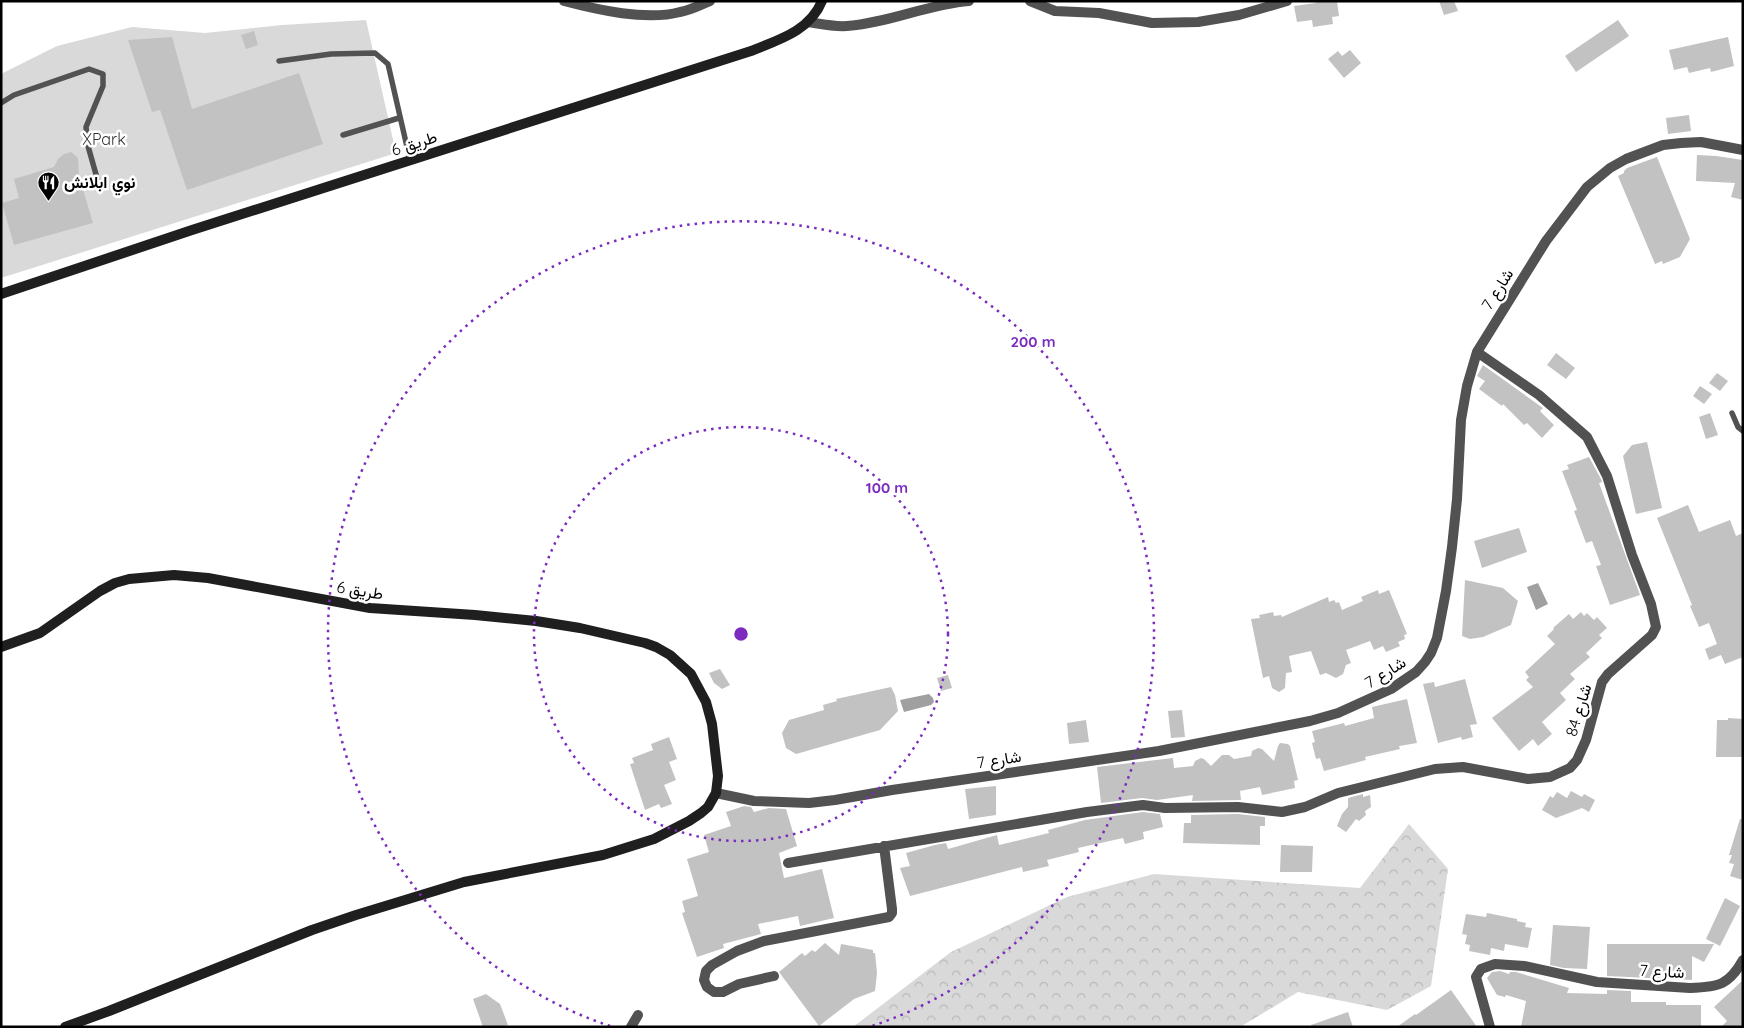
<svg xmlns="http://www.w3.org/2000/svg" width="1744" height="1028" viewBox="0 0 1744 1028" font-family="Quicksand,Vazirmatn,sans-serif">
  <defs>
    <pattern id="forest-crowns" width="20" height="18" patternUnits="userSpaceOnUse" patternTransform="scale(1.25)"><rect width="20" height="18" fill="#d9d9d9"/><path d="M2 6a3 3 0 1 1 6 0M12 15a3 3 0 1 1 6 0" fill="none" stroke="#b8b8b8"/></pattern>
  </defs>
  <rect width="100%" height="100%" fill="#fff"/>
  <path fill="#d9d9d9" d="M366,20l30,133 -395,125v-204l56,-28 75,-19 73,6 77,-8z"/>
  <path fill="url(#forest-crowns)" d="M1409,824l39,45 -17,117 -44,24 -89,-18 -58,35h-387l98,-75 116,-55 87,-23 206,14z"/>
  <path fill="#a0a0a0" d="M1538,583l10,21 -12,6 -9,-23z
    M929,694l4,4 1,4 -3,3 -27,7 -4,-12z"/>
  <path fill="#c2c2c2" d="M1315,1h22l2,15 -7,1 1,7 -20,3 -1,-7 -15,2 -3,-16 22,-3z
    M1439,1h15l4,10 -14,4z
    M1618,20l11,16 -53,36 -11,-16z
    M254,31l4,14 -12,4 -5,-14z
    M172,37l20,72 107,-36 24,71 -136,46 -27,-80 -8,2 -24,-72z
    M1728,37l6,29 -23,6 -1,-4 -21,5 -2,-6 -13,3 -5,-20z
    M1350,50l11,13 -17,15 -16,-19 10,-8 4,5z
    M1689,115l2,16 -23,3 -2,-16z
    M71,152l7,6 1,18 14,47 -79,22 -12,-42 17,-5 -5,-19 40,-12 4,-8 6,-5z
    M1697,155l19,1 27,4v40l-12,-3 4,-14 -39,-2z
    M1657,157l33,82 -10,18 -17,7 -1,-3 -7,3 -37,-88 6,-3v-2l3,-3z
    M1556,353l19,15 -9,11 -19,-14z
    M1483,365l60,43 -3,3 14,14 -12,13 -15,-15 -3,2 -21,-21 -1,2 -23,-17 6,-8 -8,-5z
    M1717,373l11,8 -8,10 -11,-8z
    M1700,386l12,8 -8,10 -11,-8z
    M1710,413l8,22 -12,4 -7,-22z
    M1647,442l15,66 -26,6 -13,-58 9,-11z
    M1589,457l12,22 1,3 -3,1 41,112 -30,10 -14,-39 5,-1 -9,-24 -6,2 -12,-32 3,-1 -15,-39 7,-2 -2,-4z
    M1688,505l11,27 31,-12 6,16 7,-3v124l-18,7 -4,-9 -12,5 -4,-11 12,-5 -8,-21 -10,4 -9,-21 2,-1 -35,-87z
    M1519,528l8,24 -45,16 -8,-27z
    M1465,580l38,8 15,13 -7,24 -28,12 -13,2 -8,-3z
    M1378,590l1,4 10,-4 18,44 -3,1 1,4 -7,3 2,4 -14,6 -3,-6 -9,4 -4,-9 -24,9 5,13 -5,2 -3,9 -7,4 -10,-5 -6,2 -9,-24 -22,5 3,16 -6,1 -1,15 -6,4 -7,-4 -3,-12 -6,2 -12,-59 9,-1 -1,-3 14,-3 1,4 7,-1 1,2 46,-20 1,5 5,-2 2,3 3,-1 3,8 21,-9 -2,-4z
    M1581,612l3,4 3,-3 7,7 3,-3 10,11 -8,7 3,3 -16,15 4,4 -20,17 5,5 -15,14 6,7 -24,22 10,12 -14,12 -5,-7 -14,12 -27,-33 41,-31 -7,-7 3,-3 -4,-5 30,-28 -8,-8 7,-7 -1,-1 16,-14 4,5z
    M720,669l10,16 -8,4 -8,-6 -5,-10z
    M948,675l4,13 -11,3 -4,-13z
    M1465,679l12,45 -7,1 3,12 -11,3 -1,-3 -23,6 -15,-59 11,-2 1,5z
    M891,687l4,8 3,16 -18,19 -84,24 -10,-6 -4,-15 7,-13 35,-10 -1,-5 14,-4 -1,-2z
    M1407,699l10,44 -18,3 1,3 -35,8 1,3 -42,11 -4,-13 -4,1 -4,-16 3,-1 -3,-11 32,-8 1,3 29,-8 -2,-11z
    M1182,710l3,27 -14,1 -3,-27z
    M1728,718l15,1v38h-27l1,-37h11z
    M1086,720l3,22 -20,2 -2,-21z
    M669,737l8,22 -8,3 7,18 -12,5 8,19 -11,4 -2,-4 -14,6 -15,-46 4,-1 -2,-5 21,-8 -2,-6z
    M1280,743l8,1 2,2 8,34 -4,1 1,7 -33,7 -2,-8 -20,4 1,9 -49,1 1,-6 -36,5 -15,-2 -41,5 -4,-36 76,-9 1,10 19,-2 2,-5 6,-3 3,1 7,7 11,-11h7l5,4 17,-3 1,-5 6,-3 4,1 12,12 4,-15z
    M996,786v29l-27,4 -4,-30z
    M1571,791l11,6 2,-3 11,6 -6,12 -7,-4 -26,10 -14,-8 8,-14 3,2 4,-6 10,6z
    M1363,794v3l7,-2 1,12 -6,4 1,4 -7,6 -3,-2 -10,13 -9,-6 5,-12 6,-7v-9z
    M744,806l7,1 3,5 15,-4 17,1 11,37 -18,7 5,25 38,-9 12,49 -34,8 -2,-10 -40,8 3,10 -38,10 1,4 -27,9 -15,-44 3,-1 -3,-11 16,-5 -11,-37 22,-7 -5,-17 27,-9 -5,-14z
    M1143,812l17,2 3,13 -20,5 1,7 -19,5 -2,-6 -45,10 1,4 -32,8 2,6 -26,6 -1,-5 -112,29 -10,-28 10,-2 -4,-13 29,-8 11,-2 2,6 49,-14 2,10 50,-12 -1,-3 37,-10z
    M1238,814l27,3v9h-5v19l-77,-2 1,-20h7v-8z
    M1740,819h3v61l-13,-4 4,-12 -5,-1 3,-8h-3z
    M1281,845l32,1 -1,26h-32z
    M1725,898l15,8 -20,40 -14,-7z
    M1487,913l30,6v2l9,2 -1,4 7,1 -4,20 -23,-4 -1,7 -13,-3 -1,7 -21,-4 1,-6 -5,-1 2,-9 -5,-1 4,-20 20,3z
    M1553,925l37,2 -3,42 -23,-1 -14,-3z
    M825,943l14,12 2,-11 32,6v3h2l2,20 -2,18 -21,8 -35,27 -40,-54 23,-19 3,3 7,-6 3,2z
    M1607,944h107l-10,18 -12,-6v24l-85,-4z
    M1500,971l9,3 1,-2h6l53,16 -2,5 40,1v-4l24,1v11h35v3h35v21l-180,1 5,-26 -20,-6 -1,2 -8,-2 -10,-17 5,-6z
    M1743,980v47h-22l6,-6 -13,-14z
    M1451,990l26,37h-80l18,-13 1,1z
    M486,994l14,10 8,21 -7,2h-18l-10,-28z
    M1348,1012l5,15h-42v-2z"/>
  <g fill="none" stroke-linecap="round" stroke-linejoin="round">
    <path stroke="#525252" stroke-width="5.5" d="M279,61l52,-7 44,-1 13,11 22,96
      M1,103l13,-8 75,-26 14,5v12l-17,41 2,19 11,39
      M343,135l56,-17
      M1732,413l6,14 5,4"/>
    <path stroke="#525252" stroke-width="10" d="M564,1c34,9 82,20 116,11 11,-2 20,-7 30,-11
      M1030,1l25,10 44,2 53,10 46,-1 41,-7 48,-14
      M808,22c13,2 26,5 39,4 42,-3 81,-22 122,-25
      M716,793l38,8 55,2 26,-3 57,-10 267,-39 151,-30 28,-8 53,-24 25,-17 9,-10 6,-9 6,-15 9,-47 6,-44 5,-48 4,-79 6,-34 10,-34 69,-111 41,-54 23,-19 16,-9 37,-14 18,-2 20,-1 42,8
      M788,863l299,-51 56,-7 22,3 73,-1 44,5 23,-5 33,-14 97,-24 28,-2 65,12 22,-2 20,-9 7,-8 9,-20 16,-58 6,-8 44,-39 4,-8 -5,-23 -19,-49 -25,-79 -20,-39 -48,-42 -62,-43
      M774,976l-35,8 -16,8h-9l-7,-5 -3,-7 2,-9 6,-6 25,-14 27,-10 125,-24 3,-4v-4l-8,-63
      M631,1027l7,-12
      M1490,1027l-14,-50 5,-8 14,-5 29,2 73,16 93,6c29,-1 39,-3 53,-28"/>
    <path stroke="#1f1f1f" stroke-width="10" d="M1,294l191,-64 559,-179c27,-11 59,-20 71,-50
      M1,647l39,-14 60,-42 15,-8 14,-4 45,-4 34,3 162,30 105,7 61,6 44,7 65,15 11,4 14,8 21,19 15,28 6,22 6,52 -2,17 -8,14 -7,6 -12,8 -35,18 -51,16 -139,27 -108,33 -44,15 -203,81 -44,16"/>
  </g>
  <g fill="none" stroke="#7b2cbf" stroke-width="2.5" stroke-dasharray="2.5 5">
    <circle cx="741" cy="634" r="207"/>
    <path d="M610 1026A413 413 0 1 1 872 1026"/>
  </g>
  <defs>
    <symbol id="restaurant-pin" viewBox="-11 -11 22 30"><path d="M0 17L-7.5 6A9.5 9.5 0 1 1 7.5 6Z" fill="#000" stroke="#fff"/><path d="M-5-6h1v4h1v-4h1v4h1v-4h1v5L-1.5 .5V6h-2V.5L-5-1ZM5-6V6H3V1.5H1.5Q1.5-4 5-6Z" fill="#fff"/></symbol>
  </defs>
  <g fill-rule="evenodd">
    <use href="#restaurant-pin" x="36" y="170" width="25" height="34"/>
  </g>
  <g text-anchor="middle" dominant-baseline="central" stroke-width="5" stroke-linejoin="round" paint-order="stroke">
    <g font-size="16" fill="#303030" stroke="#fff">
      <text x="104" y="139">XPark</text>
    </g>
    <g font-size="16" fill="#000" stroke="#fff">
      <text transform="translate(414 143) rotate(-18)">طريق 6</text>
      <text transform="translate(1497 289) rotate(-58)">شارع 7</text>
      <text transform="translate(360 590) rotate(9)">طريق 6</text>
      <text transform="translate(1385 672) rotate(-32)">شارع 7</text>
      <text transform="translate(1578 710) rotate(-73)">شارع 84</text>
      <text transform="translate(999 759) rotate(-9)">شارع 7</text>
      <text transform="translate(1662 971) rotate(3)">شارع 7</text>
    </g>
    <g font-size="16" font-weight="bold" fill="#000" stroke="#fff" text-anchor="start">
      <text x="64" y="182">نوي ابلانش</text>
    </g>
  </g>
  <circle cx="741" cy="634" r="8" fill="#7b2cbf" stroke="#fff" stroke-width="2.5"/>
  <g font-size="15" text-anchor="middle" font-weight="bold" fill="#7b2cbf" stroke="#fff" stroke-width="5" stroke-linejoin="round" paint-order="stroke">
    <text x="1033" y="347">200 m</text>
    <text x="887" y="493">100 m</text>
  </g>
  <rect width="1744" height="1028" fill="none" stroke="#000000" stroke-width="5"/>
</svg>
